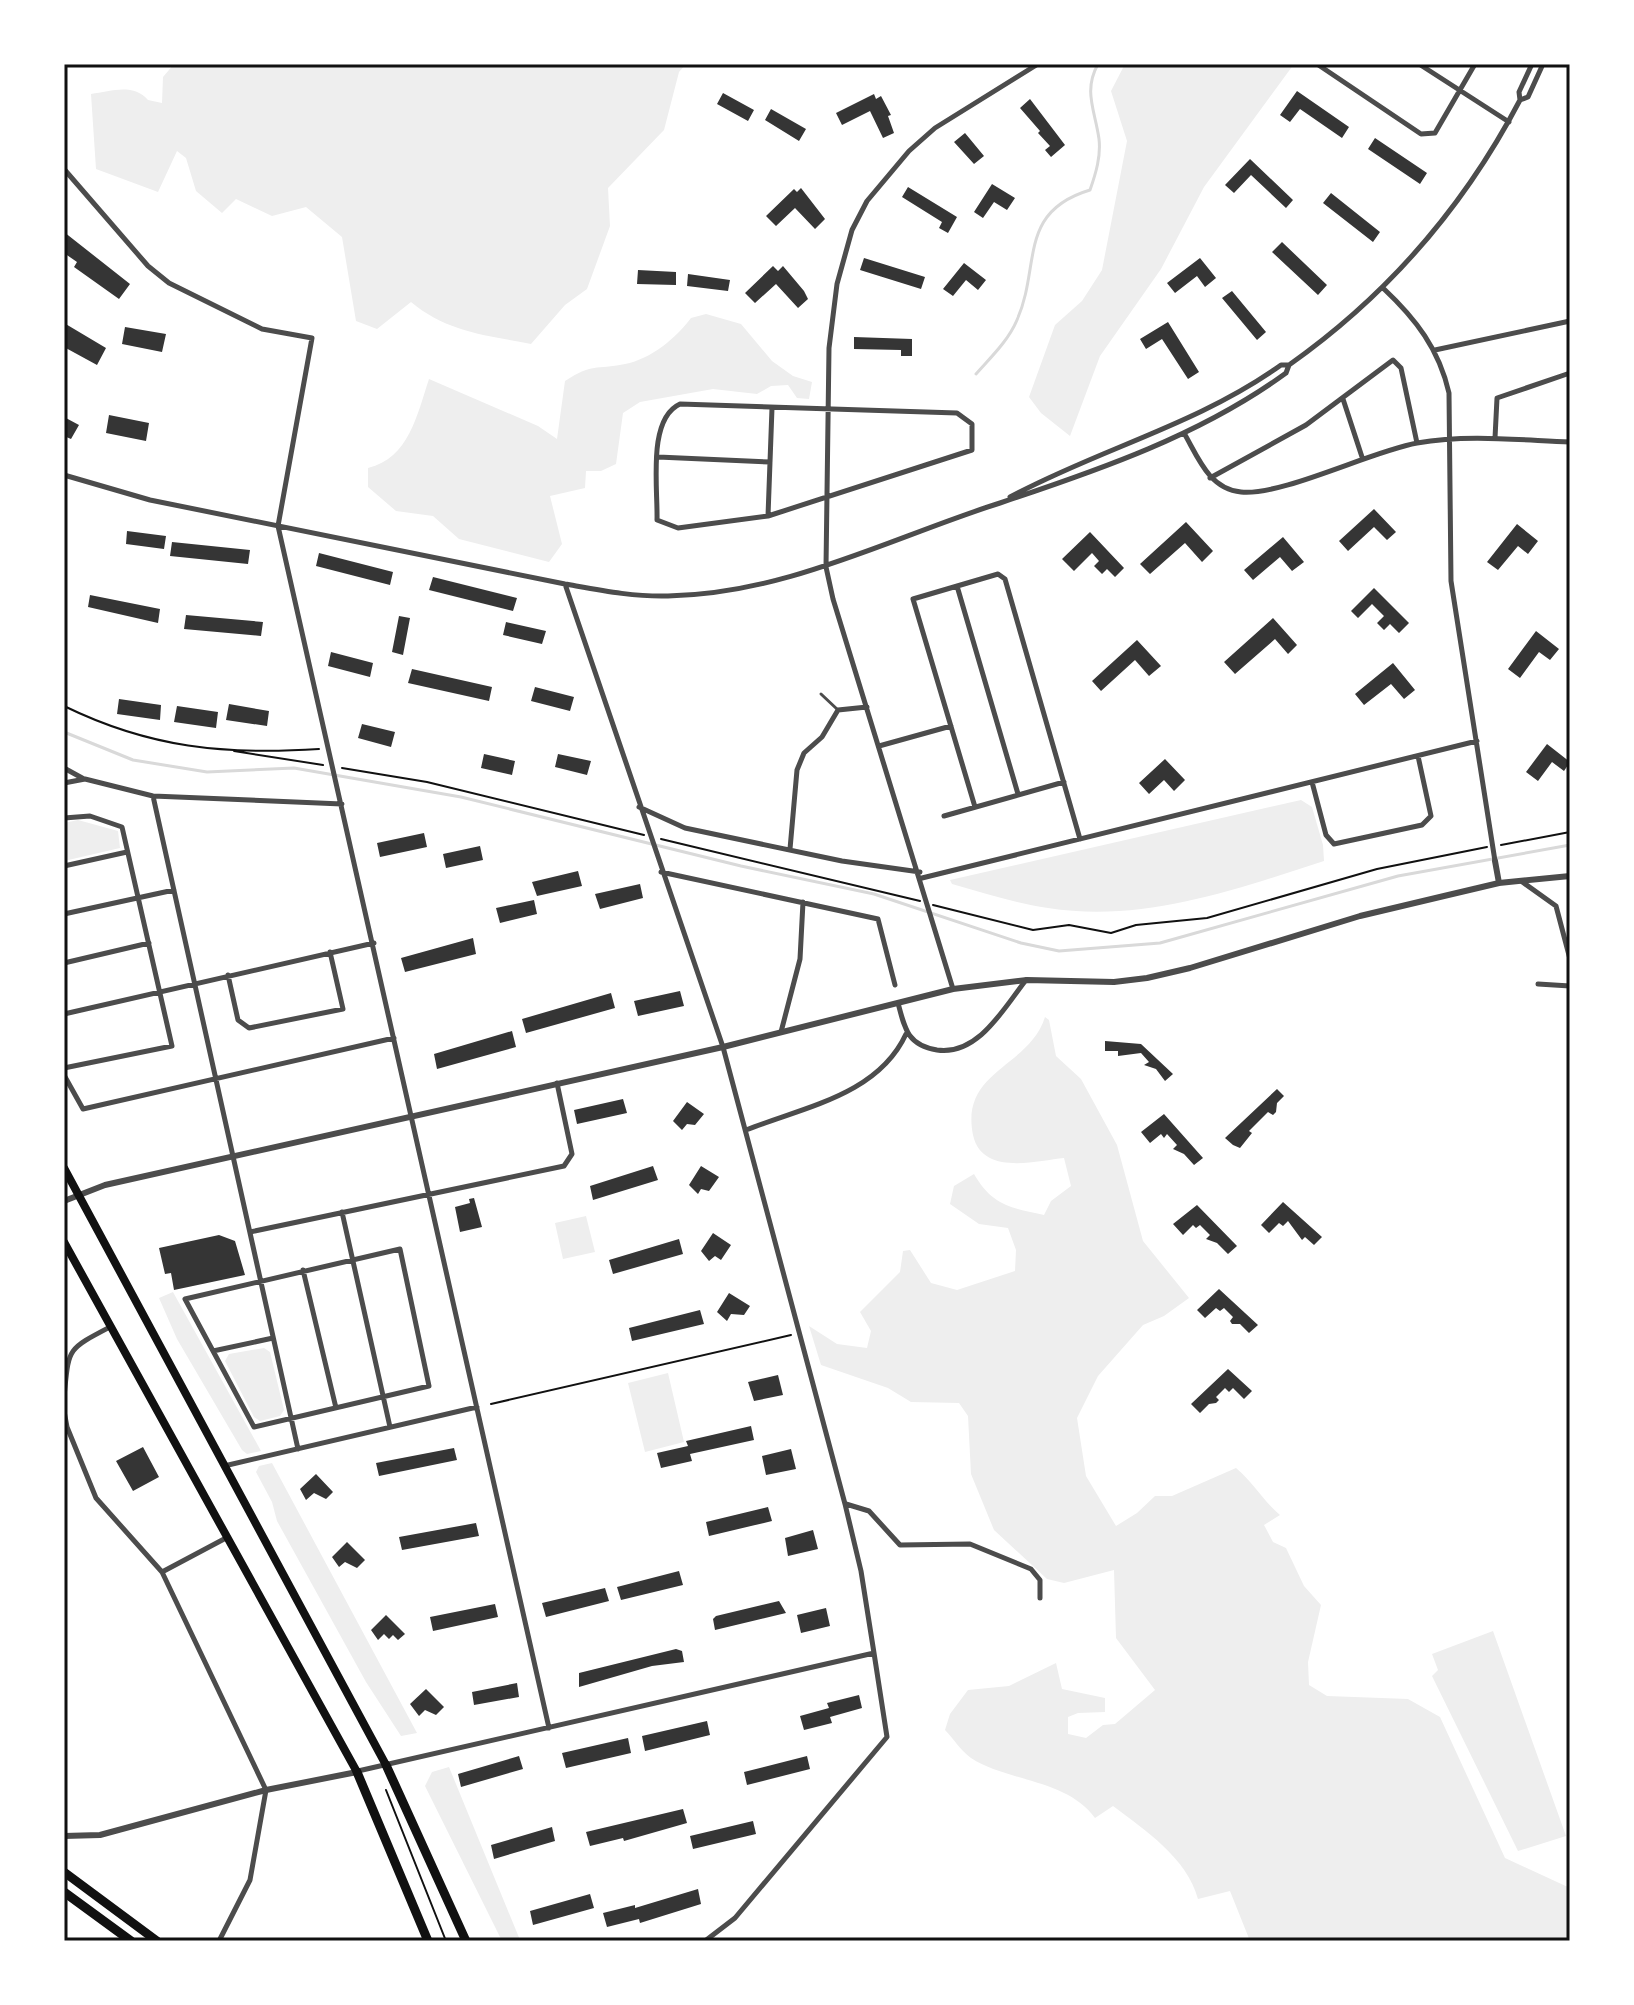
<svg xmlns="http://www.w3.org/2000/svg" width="1634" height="2005" viewBox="0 0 1634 2005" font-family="Mulish,sans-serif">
  <rect width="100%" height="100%" fill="#fff"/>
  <path fill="#eee" d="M174,64h512l-7,8 -15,58 -56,58 2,38 -23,63 -22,16 -34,39c-46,-9 -84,-12 -120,-42l-34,27 -21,-8 -14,-84 -36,-30 -34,9 -36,-17 -14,14 -26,-22 -10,-33 -9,-7 -19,41 -62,-23 -5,-75c20,-3 43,-11 57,6l14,3 1,-26z
    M1125,64h169l-90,123 -43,82 -61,87 -30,80 -29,-23 -12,-16 26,-72 27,-24 20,-31 25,-129 -16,-50z
    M706,314l35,10 31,37 21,15 19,6 -3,17 -12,-1 -9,-13 -17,1 -14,8 -44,-5 -73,13 -17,11 -7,51 -15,7h-15l-1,17 -35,8 12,48 -13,18 -90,-23 -26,-23 -37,-5 -28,-24v-19c41,-10 49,-53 61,-89l109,47 19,13 8,-58c28,-18 30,-11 60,-17 26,-5 51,-26 66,-46z
    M1301,800l11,7 11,38 1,16c-90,29 -181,62 -276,47 -33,-5 -64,-15 -96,-24l-2,-4z
    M78,820l40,11 2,17 -56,13v-38z
    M1045,1017l4,3 7,36 25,23 36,66 26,96 46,57 -25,18 -21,9 -45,51 -21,42 9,58 30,50 21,-13 18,-17h17l64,-28c18,15 27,33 44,47l-16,10 9,17 13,6 18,38 17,19 -13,57 1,23 18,11 81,3 32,18 65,141 65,30v53h-320l-20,-50 -32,8c-11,-41 -53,-69 -85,-93l-18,12c-28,-39 -87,-36 -124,-60 -10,-7 -18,-20 -26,-28l5,-16 18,-24 41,-4 47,-23 6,26 43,9v14l-27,1 -10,4v17l18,4 17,-13 12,-1 40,-34 -39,-52 -2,-68 -50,13 -17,-4 -53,-49 -23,-56 -3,-58 -9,-13 -48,-1 -23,-14 -67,-23 -12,-39 28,18 30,4 4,-17 -11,-19 40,-40 3,-21 7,-1 21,33 26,7 58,-19 1,-21 -8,-22 -29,-4 -29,-20 4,-18 20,-12c18,31 36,34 70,41l7,-14 20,-15 -7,-28c-28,3 -82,18 -91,-23 -13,-65 56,-67 72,-118z
    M586,1216l9,36 -32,7 -8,-36z
    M173,1292l88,159 -14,3 -5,-4 -65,-111 -18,-41z
    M264,1348l6,4 14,58 -4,6 -20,5 -6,-4 -29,-56 4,-7z
    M668,1373l16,69 -39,10 -17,-69z
    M272,1463l145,270 -16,3 -35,-54 -89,-161 -5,-19 -16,-30 3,-6z
    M1493,1631l73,205 -48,15 -86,-175 6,-6 -6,-16z
    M449,1767l71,173 -19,-1 -76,-153 7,-14z"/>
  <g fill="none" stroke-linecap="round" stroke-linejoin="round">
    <path stroke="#d9d9d9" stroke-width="3" d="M976,374c15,-17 32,-33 41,-54 24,-54 0,-108 73,-130 6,-17 11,-34 9,-51 -4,-29 -16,-48 -1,-75
      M64,732l69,28 74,12 87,-4 167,29 280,69 133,28 147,49 38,8 101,-8 238,-67 172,-31"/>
  </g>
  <path fill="#353535" d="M1297,91l52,36 -7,11 -42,-29 -10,13 -10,-7z
    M723,93l31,17 -6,11 -31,-17z
    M874,94l2,5 5,-3 10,19 -3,1 6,17 -11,5 -13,-27 -28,14 -6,-12z
    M1030,99l35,46 -14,12 -6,-7 5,-4 -12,-13 2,-2 -20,-23z
    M771,109l35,20 -7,12 -34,-21z
    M965,133l19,23 -10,8 -20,-22z
    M1375,138l52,35 -7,11 -52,-35z
    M1250,159l43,41 -7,8 -35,-33 -17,18 -9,-8z
    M992,184l23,14 -8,12 -13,-8 -11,16 -9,-6z
    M908,187l49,30 -9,16 -9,-5 3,-6 -40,-25z
    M801,188l24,31 -10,10 -20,-21 -19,18 -10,-10 28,-27 3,3z
    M1331,193l49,39 -7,10 -50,-39z
    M64,232l66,52 -11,15 -45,-32 3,-5 -13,-9z
    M1282,242l45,43 -9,10 -46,-43z
    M864,258l61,19 -4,12 -61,-19z
    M1200,258l16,20 -11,9 -8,-11 -22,17 -8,-10z
    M964,263l22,17 -8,10 -12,-10 -13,16 -10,-7z
    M773,266l5,5 5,-5 21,25 4,8 -10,9 -22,-24 -21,19 -10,-10z
    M638,270l38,2v13l-39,-1z
    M688,274l42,6 -2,11 -41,-5z
    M1232,291l34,41 -9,8 -35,-42z
    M1168,322l31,50 -11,7 -26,-40 -16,10 -6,-10z
    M64,323l42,25 -9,17 -33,-18z
    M125,327l41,7 -4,18 -40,-8z
    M854,337l58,2v17h-11v-6l-47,-1z
    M109,415l40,8 -3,18 -40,-8z
    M64,417l15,8 -8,14 -7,-3z
    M1374,509l22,23 -9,8 -13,-13 -26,24 -9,-10z
    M1186,522l27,29 -11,11 -17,-19 -35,31 -10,-10z
    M1517,524l21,17 -10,13 -10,-8 -20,24 -11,-8z
    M127,531l39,5 -2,13 -38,-5z
    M1090,532l34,36 -9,9 -8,-8 -5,5 -8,-8 5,-5 -7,-8 -18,18 -12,-12z
    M1283,537l21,25 -12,9 -12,-14 -27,23 -9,-10z
    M172,542l78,8 -2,14 -78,-8z
    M319,553l74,19 -3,13 -74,-19z
    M433,577l84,21 -4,13 -84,-21z
    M1374,588l35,35 -10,10 -9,-9 -6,6 -7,-7 7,-7 -12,-12 -14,14 -7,-7z
    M90,595l70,14 -2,14 -70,-16z
    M186,615l77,7 -2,14 -77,-7z
    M399,616l11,2 -7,37 -11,-3z
    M1273,618l24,27 -9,9 -13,-15 -40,35 -11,-12z
    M506,622l40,9 -4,13 -39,-9z
    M1536,631l23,18 -9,11 -11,-8 -19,26 -12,-9z
    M1137,640l24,26 -12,10 -14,-16 -34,31 -9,-10z
    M331,652l42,11 -3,14 -42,-11z
    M1393,663l22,27 -11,9 -13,-15 -27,21 -9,-11z
    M412,669l80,18 -3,14 -81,-18z
    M535,687l39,10 -4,14 -39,-10z
    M119,699l42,6 -1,15 -43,-6z
    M229,704l40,7 -2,15 -41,-6z
    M177,706l41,6 -2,16 -42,-6z
    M362,724l33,8 -4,15 -33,-9z
    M1547,744l23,18 -6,9 -12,-9 -14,19 -12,-9z
    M484,754l31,7 -3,14 -31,-7z
    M558,754l33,7 -4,14 -32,-8z
    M1165,759l20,21 -11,11 -10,-11 -15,14 -10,-11z
    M424,833l3,14 -47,10 -3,-14z
    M480,846l3,14 -37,8 -3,-14z
    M578,871l4,15 -45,10 -5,-14z
    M640,884l3,14 -43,11 -5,-15z
    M534,900l3,14 -37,9 -4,-15z
    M473,938l3,16 -71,18 -4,-14z
    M680,991l4,15 -46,10 -4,-15z
    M611,993l4,15 -89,25 -4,-14z
    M512,1031l4,16 -79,22 -3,-15z
    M1105,1041l36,3 32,30 -8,7 -9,-12 -12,-4 5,-3 -8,-9 -23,3v-5h-13z
    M1277,1089l7,7 -7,7 -1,9 -3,3 -5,-3 -19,19 3,2 -12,15 -7,-3 -8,-7z
    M623,1099l4,14 -50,11 -3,-14z
    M687,1102l17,12 -9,11 -8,-1 -5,6 -9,-9z
    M1164,1114l39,44 -9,7 -10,-11 -11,-5 4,-4 -10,-11 -3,4 -3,-4 -11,9 -9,-11z
    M653,1166l5,14 -65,20 -3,-14z
    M701,1166l18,11 -10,14 -8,-2 -3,5 -9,-9z
    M474,1198l8,29 -22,5 -5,-25 15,-4 -1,-4z
    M1283,1202l39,35 -8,8 -9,-8 -3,3 -14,-19 -5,5 -4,-3 -10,10 -8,-8z
    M1197,1205l40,41 -9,8 -11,-11 -11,-4 4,-4 -10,-10 -4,3 -3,-3 -10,10 -10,-11z
    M713,1233l18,12 -10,15 -6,-4 -6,5 -8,-10z
    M219,1235l16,6 10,34 -71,15 -3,-17 -6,1 -6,-26z
    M679,1239l4,15 -70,20 -4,-14z
    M1219,1289l39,36 -9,8 -9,-9h-8l-2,-3 3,-4 -9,-9 -4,3 -4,-3 -11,10 -8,-8z
    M729,1293l21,13 -6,9 -13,-1 -4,7 -10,-9z
    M700,1310l4,14 -72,17 -3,-13z
    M1228,1369l24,22 -8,8 -11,-11 -4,4 -4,-4 -9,9 3,3 -3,3 -7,1 -9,9 -9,-9z
    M778,1375l5,20 -29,6 -6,-19z
    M751,1426l3,14 -64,14 2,7 -31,7 -4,-15 31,-7 -2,-5z
    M143,1447l16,30 -26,14 -17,-30z
    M454,1448l3,12 -78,16 -3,-13z
    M791,1449l5,20 -30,6 -4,-19z
    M316,1474l17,18 -7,7 -12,-6 -8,7 -6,-11z
    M768,1507l4,14 -63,15 -3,-14z
    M476,1523l3,13 -77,14 -3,-13z
    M813,1530l5,19 -30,7 -3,-18z
    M347,1542l18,18 -8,8 -12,-6 -6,5 -7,-10z
    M679,1571l4,14 -62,15 -4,-13z
    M605,1588l4,13 -63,16 -4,-14z
    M779,1601l7,12 -71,17 -2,-11 3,-3z
    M495,1604l3,13 -65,14 -3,-14z
    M826,1608l4,18 -29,7 -4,-18z
    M386,1615l19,19 -7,6 -5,-5 -4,4 -5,-5 -6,6 -7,-10z
    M676,1649l6,2 2,11 -32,4 -73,21v-14z
    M517,1683l2,14 -45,8 -2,-13z
    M426,1689l18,18 -8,8 -11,-5 -6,6 -9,-12z
    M859,1695l3,13 -32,9 2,6 -28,7 -4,-14 29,-8 -2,-5z
    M707,1721l3,14 -65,16 -3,-15z
    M628,1738l3,15 -65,15 -4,-15z
    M519,1756l4,13 -62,18 -3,-13z
    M807,1756l3,13 -63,16 -3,-13z
    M683,1809l4,14 -63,18 -1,-3 -33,8 -4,-14z
    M753,1821l3,13 -63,15 -3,-13z
    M552,1827l3,14 -61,18 -3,-14z
    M698,1889l3,15 -61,19 -1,-4 -32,8 -4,-14 32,-8v3z
    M590,1894l4,14 -61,17 -3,-14z"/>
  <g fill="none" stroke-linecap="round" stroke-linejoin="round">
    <path stroke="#111" stroke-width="2" d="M64,706c86,42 160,49 255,43
      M234,751l89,14
      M342,768l85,14 217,53
      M661,839l259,62
      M1501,845l69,-13
      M933,905l100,25 36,-5 42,8 25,-8 71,-7 170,-49 110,-22
      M491,1404l300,-69
      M386,1790l60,151"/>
    <path stroke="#4c4c4c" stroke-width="3" d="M821,694l17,16"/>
    <path stroke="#4c4c4c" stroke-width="5" d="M1317,64l104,70 14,-1 40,-69
      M1419,64l90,58
      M1520,100l8,-3 15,-33
      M64,169l84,97 21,17 93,46 50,9 -34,188 271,1202
      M1383,288c33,31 56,61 66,105l2,188 44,280
      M1435,350l135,-29
      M1343,399l19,58
      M680,404l277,9 15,11v26l-204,66 -90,12 -21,-8c1,-32 -10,-101 23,-116z
      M1184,433c14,24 25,56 57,59 41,4 128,-40 176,-49 50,-9 102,-3 153,-1
      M1495,438l2,-40 73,-25
      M658,457l112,5
      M64,475l86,25 415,84c34,6 68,13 103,12 118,-2 222,-58 332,-93 99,-33 201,-68 286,-130l3,-8
      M1210,478l96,-53 87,-65 8,8 16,75
      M1010,497c89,-48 187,-72 271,-132h8c99,-70 175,-158 231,-265l-1,-8 13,-28
      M768,516l4,-108
      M957,586l61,208
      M879,746l72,-20
      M64,768l20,11
      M1312,782l14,53 8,9 88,-19 9,-9 -13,-60
      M64,783l21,-4 68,17 189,8
      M153,796l145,653
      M639,807l46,21 157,33 78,11
      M975,807l-62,-208 85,-25 7,5 75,260
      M944,816l120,-34
      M64,818l26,-2 32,11 50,219 -108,22
      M790,849l7,-79 7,-17 18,-16 16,-27 29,-3
      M64,866l63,-14
      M661,872l217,47 17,66
      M922,878l555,-137
      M1521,881l35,25 14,53
      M64,914l110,-24
      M64,963l85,-20
      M228,975l10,45 11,8 94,-19 -13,-57
      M1538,984l32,2
      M953,989l-120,-390 -7,-32 3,-219 8,-64 15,-54 15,-29 42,-50 26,-23 103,-64
      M898,1003c7,27 10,42 39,47 41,6 67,-42 89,-70
      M64,1014l310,-71
      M781,1032l19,-73 3,-57
      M64,1075l19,34 311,-71
      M746,1130c58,-23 132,-35 160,-96
      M342,1212l48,215
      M250,1232l314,-66 8,-12 -15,-71
      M400,1249l29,137 -175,41 -69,-128z
      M303,1270l33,138
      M213,1351l60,-13
      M64,1397c5,-49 2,-47 46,-70
      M64,1411l3,16 29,71 66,74 104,218 -16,90 -31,61
      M224,1466l253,-59
      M846,1504l23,7 31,34 70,-1 61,25 9,11v18
      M162,1572l64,-34
      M358,1771l516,-118 -13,-82 -16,-67 -122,-457 -158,-463
      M705,1941l30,-23 152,-181 -13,-84"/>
    <path stroke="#4c4c4c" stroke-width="6" d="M1495,861l4,22
      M64,1201l41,-16 618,-138 230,-58 74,-9 87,2 33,-4 43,-10 170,-52 84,-20 55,-13 71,-7
      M64,1836l36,-1 166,-45 91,-18"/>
    <path stroke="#111" stroke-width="8" d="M64,1168l322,597
      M64,1242l293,530"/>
    <path stroke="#111" stroke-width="9" d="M386,1765l80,176
      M357,1772l71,169"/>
    <path stroke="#111" stroke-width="9" d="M64,1872l93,69
      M64,1892l67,49"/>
  </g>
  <rect width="1634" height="2005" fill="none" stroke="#ffffff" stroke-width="132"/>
  <rect x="66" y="66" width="1502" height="1873" fill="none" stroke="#111" stroke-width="3"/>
</svg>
